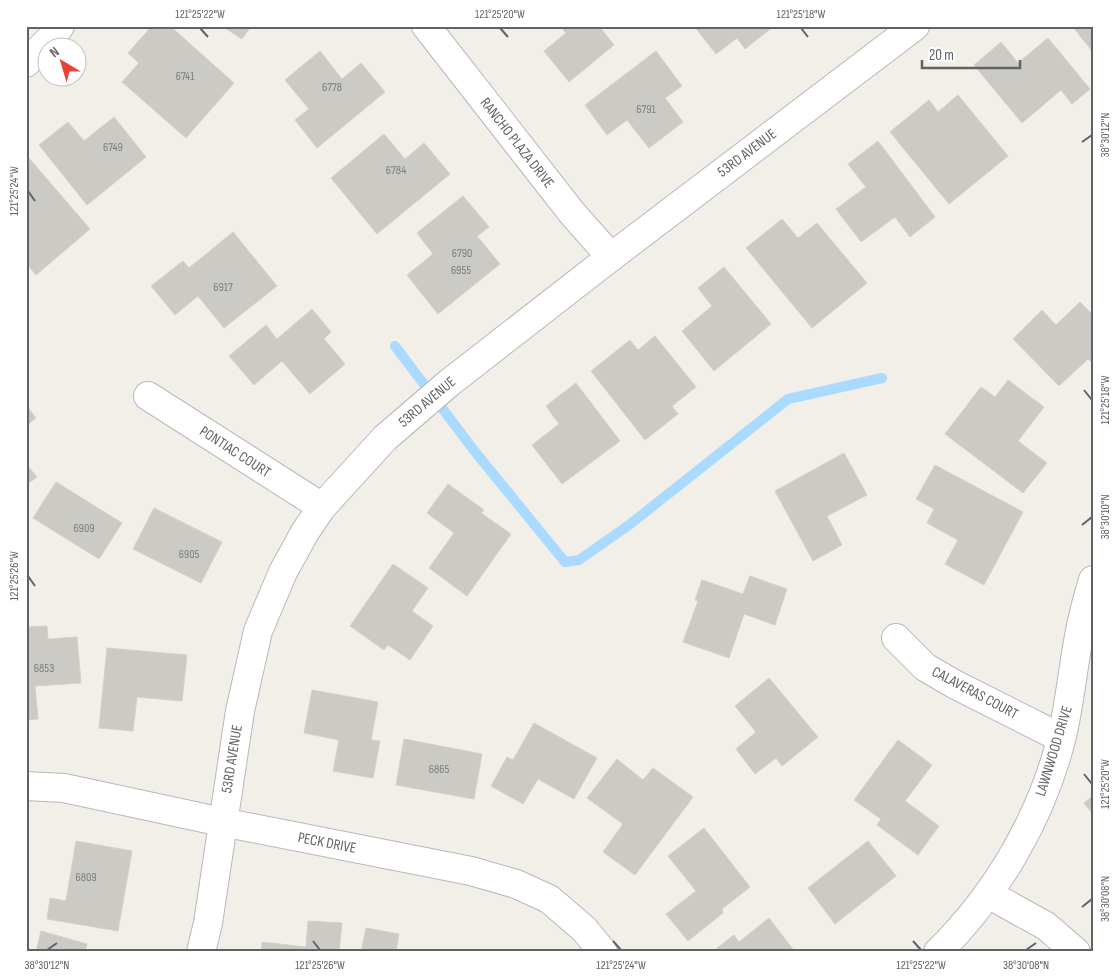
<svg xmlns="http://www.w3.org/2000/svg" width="1119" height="978" viewBox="0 0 1119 978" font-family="'Sofia Sans Condensed',sans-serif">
  <rect width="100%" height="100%" fill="#f1efe8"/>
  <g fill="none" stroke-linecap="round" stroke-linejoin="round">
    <path stroke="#aadaff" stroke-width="10" d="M395,346l81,107 89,109 14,-2 50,-35 159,-126 94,-21"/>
  </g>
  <path fill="#cccac5" stroke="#d6d1c6" d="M152,26h18l64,57 -48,55 -64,-56 17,-19 -11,-10z
    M222,26h29l-9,13z
    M560,26h39l15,19 -45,37 -25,-31 22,-18z
    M694,26h80l-29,23 -8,-11 -21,16z
    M1072,26h21v26z
    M1048,38l42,51 -18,15 -11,-14 -39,33 -48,-58 27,-23 17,21z
    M320,51l22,28 19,-16 24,29 -68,56 -22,-28 14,-11 -24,-29z
    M656,51l26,35 -17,12 18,24 -34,26 -22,-28 -20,15 -22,-30z
    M958,95l50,61 -59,48 -59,-72 39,-32 9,12z
    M114,117l32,40 -59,48 -48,-60 29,-23 16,19z
    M384,134l21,25 19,-16 26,31 -73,60 -46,-56z
    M878,141l57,76 -25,20 -15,-20 -34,25 -25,-33 30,-22 -18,-23z
    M28,157l62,72 -54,46 -10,-12v-104z
    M463,196l26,31 -12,9 23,28 -62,50 -31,-39 26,-21 -16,-21z
    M782,219l16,19 19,-15 50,60 -55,45 -66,-80z
    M233,232l44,54 -53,42 -26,-32 -23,19 -24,-29 32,-25 6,7z
    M724,267l47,57 -57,47 -32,-40 30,-25 -14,-18z
    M1080,302l13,13v49l-5,-5 -29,27 -46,-47 29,-29 14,15z
    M312,309l19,23 -7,7 21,25 -35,30 -28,-33 -28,24 -25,-29 37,-31 11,14z
    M655,336l41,51 -24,19 6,8 -33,26 -54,-69 39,-31 8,10z
    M1008,380l36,27 -26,34 29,22 -24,30 -78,-59 36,-47 14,10z
    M576,383l44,58 -58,43 -30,-39 27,-21 -13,-18z
    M26,405l10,13 -10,8z
    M844,453l23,42 -40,21 15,29 -29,16 -38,-70z
    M26,464l11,13 -11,8z
    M935,465l88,47 -39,73 -39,-21 13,-24 -31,-17 7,-14 -18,-10z
    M56,482l66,41 -23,36 -66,-41z
    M448,484l36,26 -3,3 30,21 -44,62 -38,-28 25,-35 -27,-20z
    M154,508l68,34 -21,41 -68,-34z
    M393,564l35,24 -16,23 21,15 -23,34 -22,-15 -4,5 -34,-24z
    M750,576l37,13 -12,36 -31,-11 -15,44 -46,-16 15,-41 -3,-1 7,-20 41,14z
    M47,626l1,13 29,-2 4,46 -46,3 3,33 -12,1v-93z
    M107,648l80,7 -5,46 -45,-4 -4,34 -34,-3z
    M769,678l49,59 -36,29 -6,-8 -21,16 -19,-25 20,-17 -21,-26z
    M312,690l66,12 -7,38 9,1 -7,37 -40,-7 6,-31 -35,-7z
    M534,723l63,35 -23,41 -36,-20 -15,25 -32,-18 16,-29 6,3z
    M404,739l78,15 -8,45 -78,-14z
    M898,740l34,25 -27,36 34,25 -21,29 -41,-30 4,-6 -27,-19z
    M617,759l26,21 10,-12 40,29 -58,78 -32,-23 20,-28 -36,-26z
    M1093,796v18l-9,-11z
    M704,828l46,59 -28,22 1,4 -35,28 -22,-27 30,-23 -28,-35z
    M76,841l56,10 -14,80 -71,-12 3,-21 16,3z
    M868,841l28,35 -61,48 -27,-36z
    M769,918l26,34h-83l22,-17 5,7z
    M308,921l34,2 -3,29h-78l1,-10 44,5z
    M366,928l33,6 -3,18h-35z
    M41,931l46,13 -2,8h-49z"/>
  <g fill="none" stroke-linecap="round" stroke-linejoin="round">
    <defs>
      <path id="minor" d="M426,26l146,187 39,44
        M26,63l27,-27 7,-10
        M148,396l174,111
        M896,638l29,29 29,17 107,54
        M26,786l38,2 158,34
        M988,894l58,32 30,26"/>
      <path id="tertiary" d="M222,822l249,49 45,13 33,15 35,30 19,23
        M201,952l7,-29 32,-212 18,-80 25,-59 22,-40 17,-25 63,-69 64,-55 162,-126 304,-231
        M938,952c59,-58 104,-135 124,-216 8,-34 11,-70 18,-105 3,-17 8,-34 13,-51"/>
    </defs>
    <use href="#minor" stroke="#b5b8bc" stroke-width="30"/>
    <use href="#tertiary" stroke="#b5b8bc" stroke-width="30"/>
    <use href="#minor" stroke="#fff" stroke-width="28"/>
    <use href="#tertiary" stroke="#fff" stroke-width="28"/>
  </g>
  <path fill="none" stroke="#5f6368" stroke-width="2" d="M200,28l8,9M500,28l8,9M801,28l7,9M1082,142l10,-7M28,191l7,10M1084,390l8,10M1082,525l10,-8M28,576l7,10M1084,774l8,10M1082,907l10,-8M313,941l7,9M613,941l8,9M913,941l8,9M47,950l10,-7M1026,950l10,-7"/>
  <g text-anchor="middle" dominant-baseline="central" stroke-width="5" stroke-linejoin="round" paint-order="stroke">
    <g font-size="12" fill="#7a7d7f">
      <text x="185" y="76">6741</text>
      <text x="332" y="87">6778</text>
      <text x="646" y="109">6791</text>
      <text x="113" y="147">6749</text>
      <text x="396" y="170">6784</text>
      <text x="462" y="253">6790</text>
      <text x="461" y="270">6955</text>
      <text x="223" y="287">6917</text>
      <text x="84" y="528">6909</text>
      <text x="189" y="554">6905</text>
      <text x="44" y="668">6853</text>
      <text x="439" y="769">6865</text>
      <text x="86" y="877">6809</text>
    </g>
    <g font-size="15" fill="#5f6368" stroke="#fff">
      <text transform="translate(517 143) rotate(52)">RANCHO PLAZA DRIVE</text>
      <text transform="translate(747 153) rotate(-37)">53RD AVENUE</text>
      <text transform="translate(427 402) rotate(-40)">53RD AVENUE</text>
      <text transform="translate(235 452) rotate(33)">PONTIAC COURT</text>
      <text transform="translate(975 693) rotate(28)">CALAVERAS COURT</text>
      <text transform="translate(1054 751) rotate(-73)">LAWNWOOD DRIVE</text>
      <text transform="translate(232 759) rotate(-81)">53RD AVENUE</text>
      <text transform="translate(327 843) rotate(11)">PECK DRIVE</text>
    </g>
  </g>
  <rect width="1119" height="978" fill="none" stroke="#ffffff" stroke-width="55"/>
  <g transform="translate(62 62) rotate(322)"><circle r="24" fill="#ffffff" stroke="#bfc1c3"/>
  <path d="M0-4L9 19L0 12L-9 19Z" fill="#ea4335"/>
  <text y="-8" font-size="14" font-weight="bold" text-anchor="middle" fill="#5f6368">N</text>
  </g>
  <path d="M922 60v8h98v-8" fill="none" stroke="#5f6368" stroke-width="2.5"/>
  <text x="929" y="60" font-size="15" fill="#5f6368" stroke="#ffffff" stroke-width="4" paint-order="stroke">20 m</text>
  <rect x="28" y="28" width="1064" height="922" fill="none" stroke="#5f6368" stroke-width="2"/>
  <g font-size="12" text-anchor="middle" fill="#5f6368">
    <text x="200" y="18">121°25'22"W</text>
    <text x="500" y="18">121°25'20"W</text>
    <text x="801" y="18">121°25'18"W</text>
    <text transform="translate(1105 135) rotate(-90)" y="4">38°30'12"N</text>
    <text transform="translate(14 191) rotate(-90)" y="4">121°25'24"W</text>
    <text transform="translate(1105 400) rotate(-90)" y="4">121°25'18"W</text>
    <text transform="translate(1105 517) rotate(-90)" y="4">38°30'10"N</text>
    <text transform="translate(14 576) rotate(-90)" y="4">121°25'26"W</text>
    <text transform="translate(1105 784) rotate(-90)" y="4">121°25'20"W</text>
    <text transform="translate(1105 899) rotate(-90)" y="4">38°30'08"N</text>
    <text x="47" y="969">38°30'12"N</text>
    <text x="320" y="969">121°25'26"W</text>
    <text x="621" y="969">121°25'24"W</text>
    <text x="921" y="969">121°25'22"W</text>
    <text x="1026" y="969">38°30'08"N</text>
  </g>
</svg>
